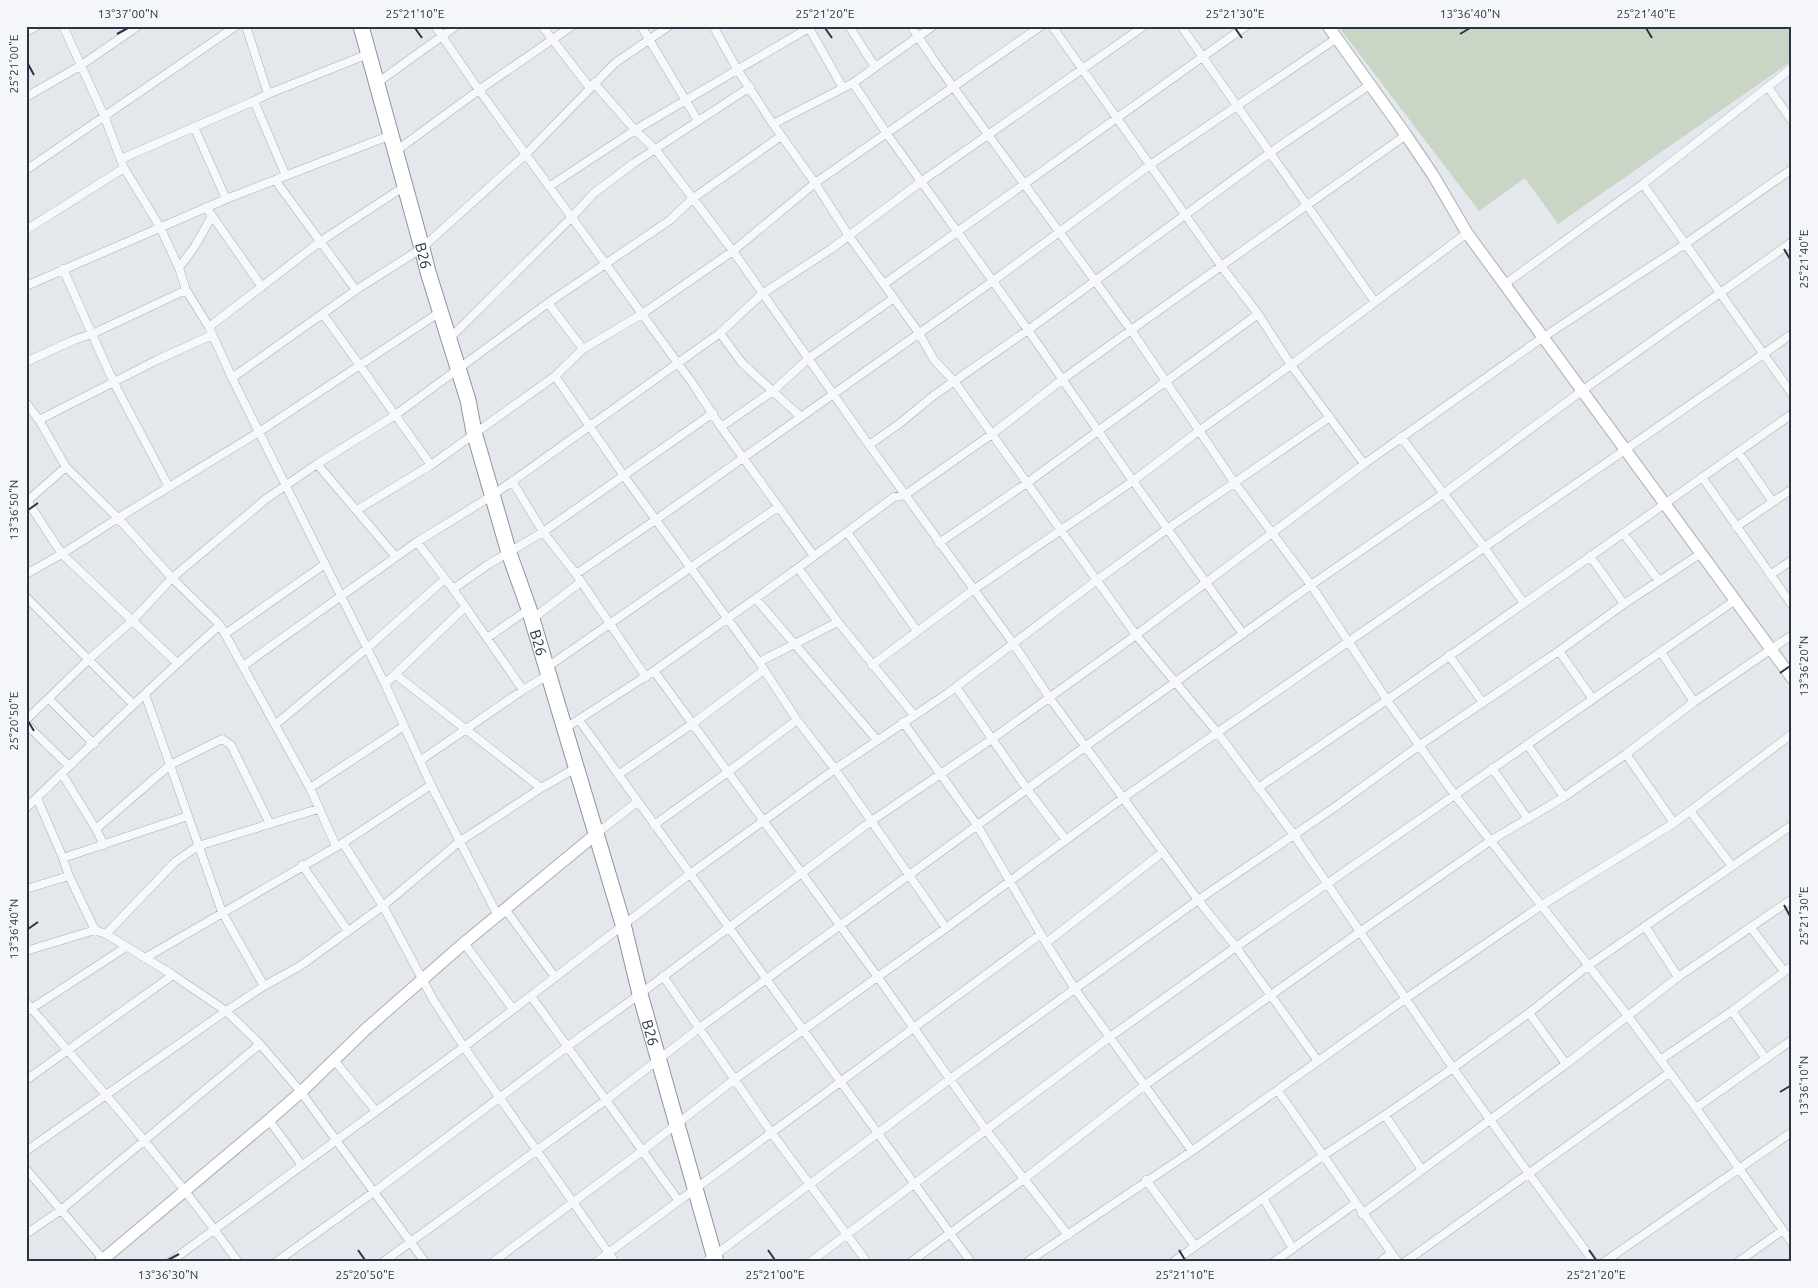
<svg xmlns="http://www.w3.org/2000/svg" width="1818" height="1288" viewBox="0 0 1818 1288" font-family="Ubuntu,sans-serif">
  <rect width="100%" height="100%" fill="#e4e7ec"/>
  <path fill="#c9d6c5" d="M1338,26h454v35l-234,163 -33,-46 -46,33z"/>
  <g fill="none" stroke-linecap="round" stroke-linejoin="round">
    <defs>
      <path id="street" d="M63,26l42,92 19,50 36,59 19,41 7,22 23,37 23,51 153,306 46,101 67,131
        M246,26l22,68
        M435,26l44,64 214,294 28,43 93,129
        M542,26l48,62
        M641,26l57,95
        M713,26l24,43 36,55 42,59 34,53 70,97 15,27 20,21 182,254 81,97 77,103 159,233 76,106 65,88
        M849,26l26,41
        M911,26l24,36 196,268 103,152 77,103 76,115 67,94 174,222 68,92 96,135
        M1052,26l170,241 36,47 33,51 73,99
        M1181,26l194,276
        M809,28l34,60
        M26,32l11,-6
        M377,83l79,-57
        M594,83l41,47 21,20 77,101 136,194 144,198 36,54 149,203 38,47 82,114
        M853,83l34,51 141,196 105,151 110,153
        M1768,87l24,34
        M26,97l54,-31 58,-40
        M254,101l32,75
        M773,124l80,-41 80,-57
        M194,127l32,72
        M396,151l83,-61 93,-64
        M121,159l133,-58 14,-7 100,-40
        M26,170l210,-144
        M275,180l81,110
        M1643,184l149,210
        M550,186l85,-56 177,-104
        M206,207l56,80
        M26,230l98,-62
        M179,268l16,-22 17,-30
        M63,269l50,112 56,106
        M884,284l362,-258
        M1505,284l138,-100 149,-116
        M26,286l200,-87 165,-64
        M548,303l35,46
        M323,314l108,151
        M209,327l112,-86 84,-55
        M720,333l22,30 59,54
        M448,340l124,-123 22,-24 40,-30 116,-76
        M26,362l48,-22 18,-6 94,-44
        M555,376l69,100 135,186 38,58 38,49 111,159
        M232,378l124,-88 66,-42 104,-94 89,-91 54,-37
        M26,403l13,17 27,47 52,51 54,60 48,47 90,163 26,58
        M39,420l118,-60 55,-25
        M721,427l52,-36 36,-33 85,-60
        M1401,437l83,110 39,55
        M869,445l30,-21 34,-28 95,-66 243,-178 100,-68
        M1738,452l35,50
        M317,464l79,93
        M1702,477l90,128
        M512,481l31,51 33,42 70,103
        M26,502l40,-35
        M28,502l34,52 115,109
        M357,510l74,-45 124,-89 28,-27 59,-35 91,-63 82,-68 226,-157
        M1736,527l56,-38
        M847,532l70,99
        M1623,533l36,48
        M417,542l36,47 70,101
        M939,543l88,-60 231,-169
        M1590,556l34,48
        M798,568l40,54 76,93
        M26,574l36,-20 56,-36 141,-86 181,-120
        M576,574l81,-55 336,-238 157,-116 187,-127
        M1770,575l22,-15
        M453,589l36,-25 54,-32 170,-119
        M26,597l107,107
        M756,599l121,141
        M532,619l49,-37
        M225,634l100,-70
        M487,638l42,-29
        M1559,651l33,47
        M1661,652l33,50
        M1449,655l34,48
        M759,662l79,-40
        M872,665l101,-75 160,-109 67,-51 91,-65 176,-132
        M243,666l174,-124 76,-47 227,-162 42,-39 69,-45 91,-68 222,-155
        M546,668l232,-161
        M654,671l223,305 109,154 82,105
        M396,675l145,113
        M385,684l80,-77
        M956,687l71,102 39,51
        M145,694l77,218 42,74
        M49,699l45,45
        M26,720l63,-61 43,-38 40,-43 94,-79 51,-35 77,-48 154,-113 122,-83 22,-21 89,-63
        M579,720l392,542
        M903,722l74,103 69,118 29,46 117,162
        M26,724l43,42
        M276,724l90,-75 79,-70
        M564,729l90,-58 144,-103 96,-71 11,-2 87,-61 71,-55 68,-49 275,-195
        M1527,744l37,53
        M1626,754l48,69
        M421,760l102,-70 25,-15
        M1492,768l36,51
        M62,774l34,55 8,16
        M618,775l74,-51 72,-54
        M310,788l94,-62
        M1258,788l129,-88 405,-286
        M37,798l26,60 6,18 26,54 11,4 67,41 53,36 34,33 41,48 124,170
        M26,808c64,-62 127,-124 194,-183
        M1690,811l42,55
        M654,825l74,-53 69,-52
        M96,829l74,-64 52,-26 9,6 39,79
        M596,834l41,-32
        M343,843l40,63 51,95 30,46 151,215
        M63,858l125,-42
        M302,865l46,66
        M26,889l43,-13
        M505,909l50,68
        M1645,926l33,51
        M1751,928l33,43
        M106,934l69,-72 23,-16 120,-37
        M464,943l49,66
        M1046,943l117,-91
        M26,951l69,-21
        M145,958l198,-115 88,-58
        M663,976l108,156 96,130
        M531,996l147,204
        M26,1002c73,85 147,168 212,260
        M1732,1011l34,48
        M26,1012l100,-65
        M1529,1013l37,51
        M334,1060l41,50
        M1660,1060l72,-49 60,-45
        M26,1080l147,-105
        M1278,1091c40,56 79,114 120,171
        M1696,1108l96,-68
        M1385,1115l37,55
        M269,1120l32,44
        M26,1151l200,-140 38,-25 36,-20 83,-60 76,-64 82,-54 35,-20
        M26,1169l77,90
        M1146,1180l49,66
        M1263,1198l30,51
        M1362,1214l204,-150 112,-87 114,-78
        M26,1234l35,-24 199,-166
        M170,1262l294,-215 226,-173 145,-105 113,-76 149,-113 70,-51 163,-112
        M276,1262l98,-70 194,-146 72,-52 230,-172 122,-83 144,-104 228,-171 178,-126 143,-94 107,-75
        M383,1262l223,-162 92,-71 388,-283 225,-161 132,-91 140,-104 209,-148
        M493,1262l149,-111 93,-72 211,-151 177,-130 669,-464
        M596,1262l445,-328
        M706,1262l244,-183 248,-179 137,-93 85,-62 139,-94 65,-47 76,-50
        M810,1262l300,-225 126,-90 498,-346
        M911,1262l113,-83 121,-94 216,-154 129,-90 74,-44 62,-43 68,-52 98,-67
        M1027,1262l165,-111 213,-152 137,-94 132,-82 118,-89
        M1173,1262l151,-107 61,-40 68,-47 76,-55 60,-48 203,-140
        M1274,1262l82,-59
        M1380,1262l11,-9
        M1405,1262l264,-189
        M1604,1262l188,-130
        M1738,1262l45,-32"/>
      <path id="secondary" d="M1328,26l78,109 27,40 34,58 325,445
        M100,1262l169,-142 32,-28 65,-63 98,-86 132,-109"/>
      <g id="highway">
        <path id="s1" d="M361,26l61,222 6,24 40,128 6,32 35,121 20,56 94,315 17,70 76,268"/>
      </g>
    </defs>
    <use href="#street" stroke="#a9aeb7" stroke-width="9"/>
    <use href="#secondary" stroke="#a9aeb7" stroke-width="13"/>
    <use href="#highway" stroke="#8b94a3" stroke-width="17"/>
    <use href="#street" stroke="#f7f8fa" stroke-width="8"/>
    <use href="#secondary" stroke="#fff" stroke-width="11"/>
    <use href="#highway" stroke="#fff" stroke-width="15"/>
  </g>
  <path fill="none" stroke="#2b3445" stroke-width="2" d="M415,28l7,10M825,28l7,10M1235,28l7,10M1646,28l6,10M117,34l11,-6M1460,34l10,-6M28,64l6,11M1784,249l6,10M28,510l10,-7M1780,673l10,-7M28,721l6,10M1784,905l6,11M28,929l10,-7M1780,1092l10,-6M358,1250l7,10M768,1250l7,10M1179,1250l6,10M1589,1250l7,10M168,1260l11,-6"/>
  <g text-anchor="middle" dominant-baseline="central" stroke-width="4" stroke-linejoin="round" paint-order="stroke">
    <g font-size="15" fill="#2b3445" stroke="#f4f6f9">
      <text stroke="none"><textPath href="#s1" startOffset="238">B26</textPath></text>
      <text stroke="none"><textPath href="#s1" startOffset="642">B26</textPath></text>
      <text stroke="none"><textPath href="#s1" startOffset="1048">B26</textPath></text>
    </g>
  </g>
  <rect width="1818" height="1288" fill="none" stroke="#f4f6f9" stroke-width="55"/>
  <rect x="28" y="28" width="1762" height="1232" fill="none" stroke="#2b3445" stroke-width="2"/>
  <g font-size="12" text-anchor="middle" fill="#2b3445">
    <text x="128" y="18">13°37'00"N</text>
    <text x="415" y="18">25°21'10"E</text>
    <text x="825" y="18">25°21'20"E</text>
    <text x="1235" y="18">25°21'30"E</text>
    <text x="1470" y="18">13°36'40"N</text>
    <text x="1646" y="18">25°21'40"E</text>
    <text transform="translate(14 64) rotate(-90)" y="4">25°21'00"E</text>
    <text transform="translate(1804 259) rotate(-90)" y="4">25°21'40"E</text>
    <text transform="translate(14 510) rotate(-90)" y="4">13°36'50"N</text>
    <text transform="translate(1804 666) rotate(-90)" y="4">13°36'20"N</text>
    <text transform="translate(14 721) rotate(-90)" y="4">25°20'50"E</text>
    <text transform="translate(1804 916) rotate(-90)" y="4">25°21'30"E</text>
    <text transform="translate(14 929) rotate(-90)" y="4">13°36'40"N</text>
    <text transform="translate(1804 1086) rotate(-90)" y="4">13°36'10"N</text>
    <text x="168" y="1279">13°36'30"N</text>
    <text x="365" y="1279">25°20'50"E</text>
    <text x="775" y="1279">25°21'00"E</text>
    <text x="1185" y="1279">25°21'10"E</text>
    <text x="1596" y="1279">25°21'20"E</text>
  </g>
</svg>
